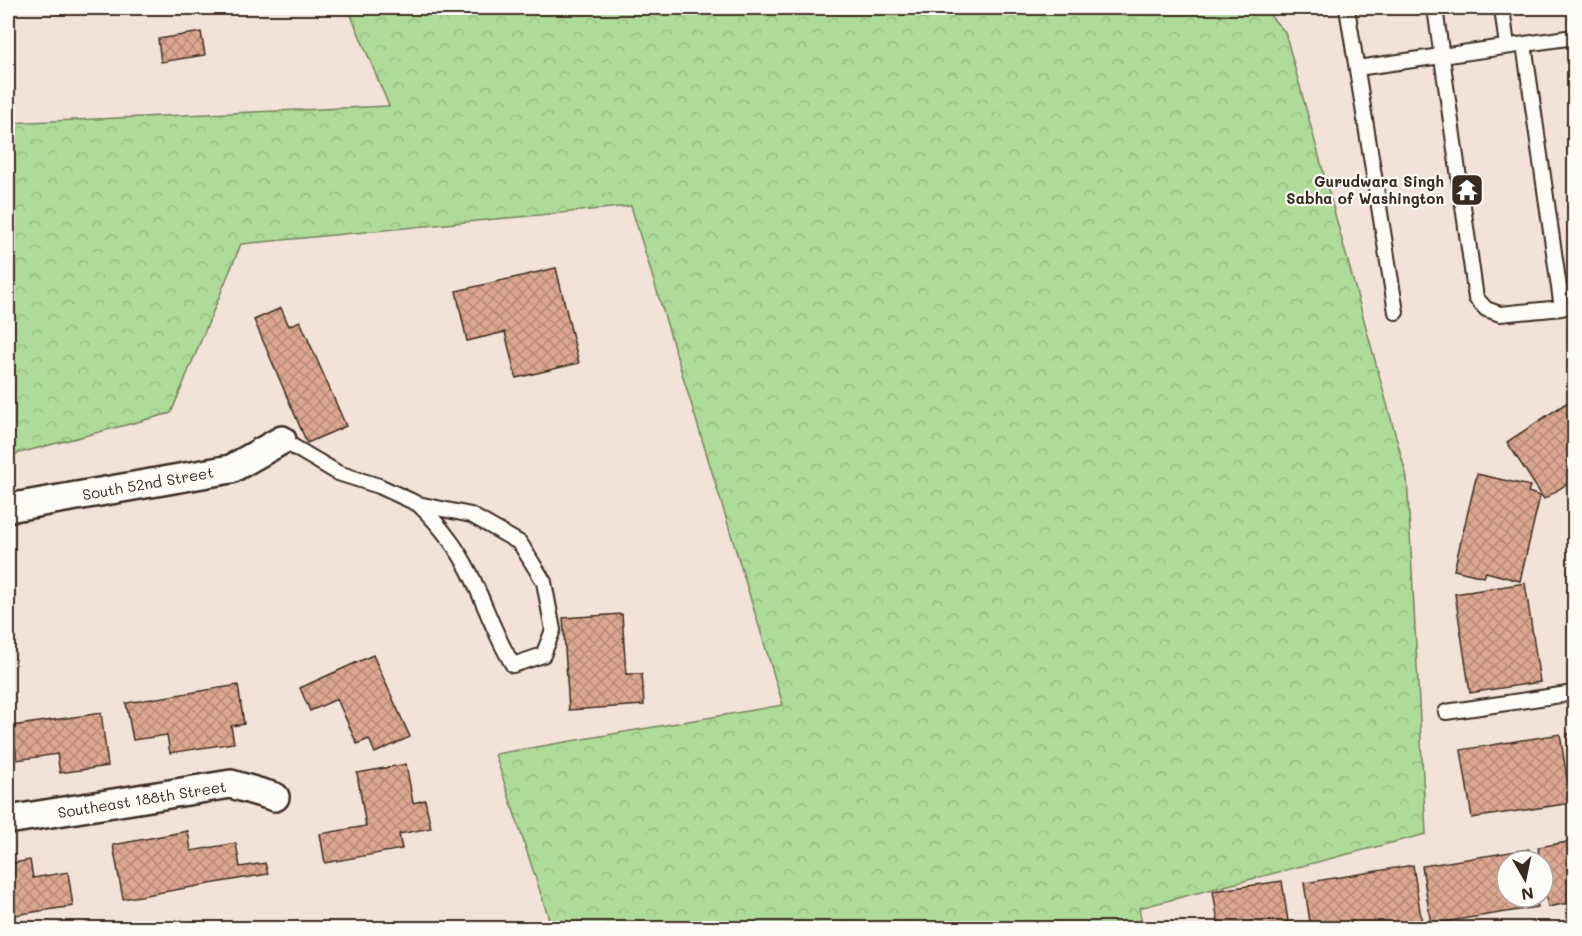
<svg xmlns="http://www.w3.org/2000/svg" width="1582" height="936" viewBox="0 0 1582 936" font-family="Mali,sans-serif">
  <defs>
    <pattern id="forest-crowns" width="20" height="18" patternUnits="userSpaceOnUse" patternTransform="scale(1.5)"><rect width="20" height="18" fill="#aedb99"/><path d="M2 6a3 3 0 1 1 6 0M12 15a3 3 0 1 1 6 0" fill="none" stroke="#97bc83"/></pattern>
    <pattern id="building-cross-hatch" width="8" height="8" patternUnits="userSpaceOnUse" patternTransform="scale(1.5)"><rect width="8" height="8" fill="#dca791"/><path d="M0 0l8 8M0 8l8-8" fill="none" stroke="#b48876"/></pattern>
  </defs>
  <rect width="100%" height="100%" fill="#f3e2d8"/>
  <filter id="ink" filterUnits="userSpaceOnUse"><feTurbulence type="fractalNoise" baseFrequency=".0167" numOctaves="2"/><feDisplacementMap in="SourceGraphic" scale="12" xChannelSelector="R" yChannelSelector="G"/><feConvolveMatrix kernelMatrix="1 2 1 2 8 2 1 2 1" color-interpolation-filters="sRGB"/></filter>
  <g filter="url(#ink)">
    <path fill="url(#forest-crowns)" stroke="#74825c" stroke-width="1.5" d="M348,8h915l22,24 122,445 19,357 -287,74 4,20h-591l-57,-174 288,-49 -152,-499 -390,38 -70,169 -163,43v-333l381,-17z"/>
    <path fill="url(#building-cross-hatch)" stroke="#3b2a1e" stroke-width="1.5" d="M201,32l4,23 -44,7 -3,-23z
      M1574,122v52l-7,-51z
      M556,268l23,95 -63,15 -11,-46 -38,9 -11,-50z
      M281,308l8,18 11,-5 46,105 -39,17 -53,-123z
      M1574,398v81l-30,20 -37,-57z
      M1477,474l53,12 -2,6 12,4 -20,85 -34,-9 -2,5 -30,-7z
      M1525,583l15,99 -70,11 -15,-99z
      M622,614l4,60h16l2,31 -75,5 -6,-92z
      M373,655l37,82 -35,16 -6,-14 -12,5 -20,-45 -27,12 -10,-23z
      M238,685l6,39 -13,2 3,17 -64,10 -3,-18 -34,5 -7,-37z
      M101,713l7,53 -48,7 -3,-19 -40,6 -5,-34z
      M1574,733v49l-7,-48z
      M1560,734l11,69 -99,15 -11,-68z
      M406,764l7,39 12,-3 6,28 -32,6 3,15 -77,14 -5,-29 46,-8 -9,-53z
      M188,831l3,20 45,-8 4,24 25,-4 3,11 -145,25 -10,-54z
      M1574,841v61l-26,5 -5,-29v-17h-3l-2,-14z
      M1529,849l2,12h-24v36h29l2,10 -107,17 -9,-58z
      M30,860l3,18 35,-6 5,34 -65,10v-52z
      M1413,865l9,59 -30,4h-81l-7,-45z
      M1282,881l7,47h-70l-6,-37z"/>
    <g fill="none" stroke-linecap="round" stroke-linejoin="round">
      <defs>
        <path id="lane" d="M1347,8l49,304
          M1435,8l41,290 10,11 14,5 62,-6 -38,-264
          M1502,8l5,38
          M1357,68l217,-31
          M282,440l56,33 41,13 39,18 53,11 49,28 24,39 9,48 -10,25 -30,10c-18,-29 -28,-61 -43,-92 -13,-26 -31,-49 -52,-69
          M1446,712l128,-19"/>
        <path id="street" d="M8,508l223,-39 51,-29
          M8,820l223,-36 44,13"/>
      </defs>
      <use href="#lane" stroke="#3b2a1e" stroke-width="18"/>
      <use href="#street" stroke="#3b2a1e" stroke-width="32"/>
      <use href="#lane" stroke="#fdfcf7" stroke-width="14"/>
      <use href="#street" stroke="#fdfcf7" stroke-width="27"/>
    </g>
  </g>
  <defs>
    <symbol id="temple-square" viewBox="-11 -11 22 22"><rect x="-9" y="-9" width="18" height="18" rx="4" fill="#3b2a1e" stroke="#fdfcf7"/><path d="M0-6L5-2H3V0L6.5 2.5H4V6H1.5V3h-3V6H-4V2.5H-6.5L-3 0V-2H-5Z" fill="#fff"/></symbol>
  </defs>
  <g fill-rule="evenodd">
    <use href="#temple-square" x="1448" y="171" width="38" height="38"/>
  </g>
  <g text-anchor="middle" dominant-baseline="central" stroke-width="4.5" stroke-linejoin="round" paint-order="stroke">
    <g font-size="15" font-weight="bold" fill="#3b2a1e" stroke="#fdfcf7" text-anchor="end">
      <text x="1444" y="181">Gurudwara Singh<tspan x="1444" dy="17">Sabha of Washington</tspan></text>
    </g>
    <g font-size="15" fill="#3b2a1e" stroke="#fdfcf7">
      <text transform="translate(148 483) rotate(-10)">South 52nd Street</text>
      <text transform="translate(142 799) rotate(-9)">Southeast 188th Street</text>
    </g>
  </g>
  <rect width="1582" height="936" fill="none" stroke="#fdfcf7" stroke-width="30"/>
  <rect x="15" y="15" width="1552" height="906" fill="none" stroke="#3b2a1e" stroke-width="2" filter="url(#ink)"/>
  <g transform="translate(1525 879) rotate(171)"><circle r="28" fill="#fdfcf7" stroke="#afa8a0" stroke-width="1.5"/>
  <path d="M0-4.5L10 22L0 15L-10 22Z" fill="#3b2a1e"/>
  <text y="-9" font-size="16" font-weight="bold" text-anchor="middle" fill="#3b2a1e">N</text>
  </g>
</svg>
